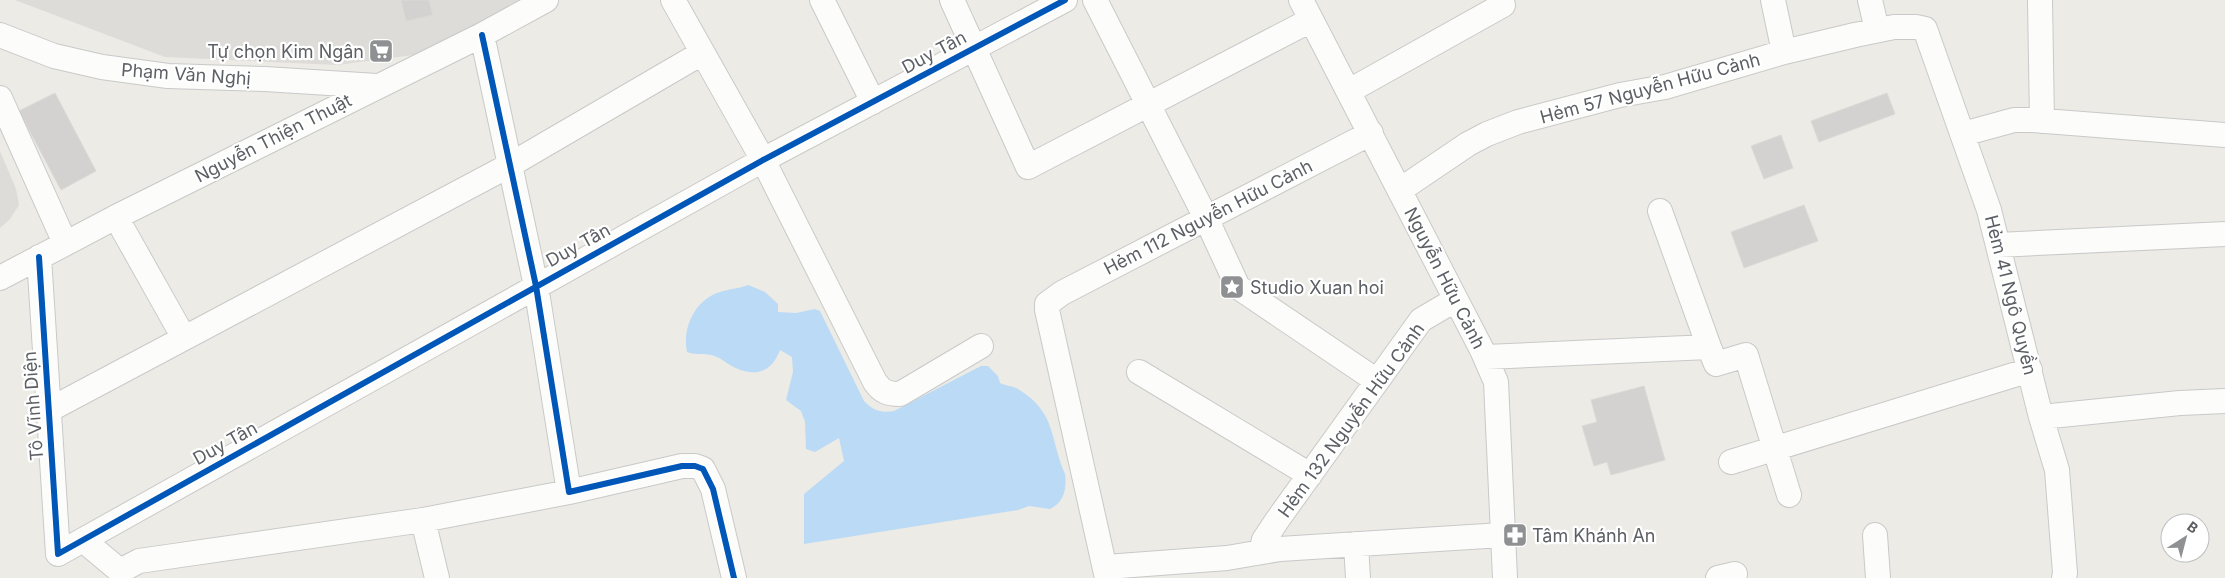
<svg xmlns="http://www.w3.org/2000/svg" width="2225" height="578" viewBox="0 0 2225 578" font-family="Inter,sans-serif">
  <rect width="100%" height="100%" fill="#ecebe6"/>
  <path fill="#dddcd8" d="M15,0h511l-97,53 -92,12 -172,-8z
    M0,151l16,38 3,16 -9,14 -10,9z"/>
  <path fill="#bbdaf5" d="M748,285l17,7 13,12v8l18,1 19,-4 5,2 44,90c10,10 16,12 30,10l87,-45h7l10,10 2,7c6,3 13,3 18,6 39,24 31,48 47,85 2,14 -1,29 -15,35l-21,-3 -11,4 -214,34v-50l40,-33 -5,-23 -24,14 -9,-3 -1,-27 -4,-11 -15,-11 7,-28 -1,-15 -12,-7c-9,24 -27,28 -50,15 -4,-2 -8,-6 -13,-8 -10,-5 -19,-1 -30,-5 -5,-23 7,-50 30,-59 10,-4 21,-4 31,-8z"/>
  <path fill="#d3d2d0" stroke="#dcdad6" d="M401,0h28l4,15 -27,6z
    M55,93l41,78 -35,19 -42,-79z
    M1887,93l8,21 -76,28 -8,-21z
    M1781,135l12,33 -29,11 -13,-33z
    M1804,205l14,36 -74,27 -13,-36z
    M1644,386l21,74 -54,15 -4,-13 -13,4 -12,-40 15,-4 -6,-22z"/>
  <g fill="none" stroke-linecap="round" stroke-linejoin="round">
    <defs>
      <path id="minor" d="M673,0l90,160 112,222c7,10 13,12 25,12l81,-48
        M822,0l51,102
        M952,0l76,167 283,-147
        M1095,0l111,218 32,69 139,94
        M1301,0l181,350 14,32 9,196
        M1773,0l11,52
        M1870,0l7,30
        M2040,0l2,121
        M0,35l54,21 48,11 66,9 97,3 112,7
        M482,35l54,251 33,206 113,-26h13l8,3 10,20 21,89
        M1349,91l154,-86
        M0,98l65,145
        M1963,134l51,-14h17l194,15
        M1400,190l68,-46 19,-10 31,-12 102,-27 45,-8 119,-35 71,-17 39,-8h22l9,2 64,181 52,207 16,53 8,103 -1,5
        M116,217l68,121
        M1998,245l227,-11
        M39,257l19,297 705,-394 302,-160
        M0,278l116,-61 366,-182 64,-35
        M1709,347l7,17 30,-9 43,140
        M1486,357l223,-10 -49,-136
        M1139,372l171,103
        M49,410l461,-245 192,-112
        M2041,417l139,-14 45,-2
        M1731,462l299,-92
        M423,520l14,58
        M1875,535l3,43
        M83,540l37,31 19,-10 284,-41 146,-28
        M1356,544l2,34
        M1261,552l3,-12 14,-21 143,-199 34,-20
        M1106,567l121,-9 53,-9 222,-14
        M1107,578l-60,-268v-6l15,-11 309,-160
        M1718,578l17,-4"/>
    </defs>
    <use href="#minor" stroke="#c9c9c9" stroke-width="26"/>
    <use href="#minor" stroke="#fcfcfb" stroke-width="24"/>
    <defs>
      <path id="cycleway" d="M482,35l54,251 33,206 113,-26h13l8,3 10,20 21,89
        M39,257l19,297 705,-394 302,-160"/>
    </defs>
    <use href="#cycleway" stroke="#fff" stroke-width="9"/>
    <use href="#cycleway" stroke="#0057b8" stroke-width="6"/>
  </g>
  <defs>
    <symbol id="supermarket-square" viewBox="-11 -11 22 22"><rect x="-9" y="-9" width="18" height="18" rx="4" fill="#8e9092" stroke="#fff"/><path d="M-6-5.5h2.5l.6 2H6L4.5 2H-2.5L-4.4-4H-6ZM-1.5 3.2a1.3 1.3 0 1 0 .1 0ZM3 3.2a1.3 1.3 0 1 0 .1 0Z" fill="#fff"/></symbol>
    <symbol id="sight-square" viewBox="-11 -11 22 22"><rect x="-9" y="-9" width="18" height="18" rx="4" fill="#8e9092" stroke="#fff"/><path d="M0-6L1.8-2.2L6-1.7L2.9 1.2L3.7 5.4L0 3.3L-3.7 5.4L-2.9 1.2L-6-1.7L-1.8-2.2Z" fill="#fff"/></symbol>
    <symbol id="pharmacy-square" viewBox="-11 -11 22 22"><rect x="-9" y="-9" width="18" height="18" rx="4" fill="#8e9092" stroke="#fff"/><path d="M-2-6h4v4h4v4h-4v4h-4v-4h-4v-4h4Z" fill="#fff"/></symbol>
  </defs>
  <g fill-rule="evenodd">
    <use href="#supermarket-square" x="367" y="37" width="28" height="28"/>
    <use href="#sight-square" x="1218" y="273" width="28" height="28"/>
    <use href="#pharmacy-square" x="1501" y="521" width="28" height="28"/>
  </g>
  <g text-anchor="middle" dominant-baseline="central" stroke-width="4.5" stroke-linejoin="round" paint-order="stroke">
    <g font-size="18" fill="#5c5f64" stroke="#fff" text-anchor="start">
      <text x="364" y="51" text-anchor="end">Tự chọn Kim Ngân</text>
      <text x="1250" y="287">Studio Xuan hoi</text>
      <text x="1532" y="535">Tâm Khánh An</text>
    </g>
    <g font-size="18" fill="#5c5f64" stroke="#fff">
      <text transform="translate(934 52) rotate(-28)">Duy Tân</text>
      <text transform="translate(186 74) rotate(4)">Phạm Văn Nghị</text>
      <text transform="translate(1650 88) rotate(-15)">Hẻm 57 Nguyễn Hữu Cảnh</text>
      <text transform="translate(273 138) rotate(-27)">Nguyễn Thiện Thuật</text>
      <text transform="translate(1208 217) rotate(-27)">Hẻm 112 Nguyễn Hữu Cảnh</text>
      <text transform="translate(578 245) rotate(-29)">Duy Tân</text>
      <text transform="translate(1445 278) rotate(63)">Nguyễn Hữu Cảnh</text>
      <text transform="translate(2011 295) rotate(76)">Hẻm 41 Ngô Quyền</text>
      <text transform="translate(33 406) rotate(-94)">Tô Vĩnh Diện</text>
      <text transform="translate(1351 420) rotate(-54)">Hẻm 132 Nguyễn Hữu Cảnh</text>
      <text transform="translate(225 443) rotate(-29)">Duy Tân</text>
    </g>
  </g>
  <g transform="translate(2185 538) rotate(36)"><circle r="24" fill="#ffffff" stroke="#bebfc1"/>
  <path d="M0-4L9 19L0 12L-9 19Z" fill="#8e9092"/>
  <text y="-8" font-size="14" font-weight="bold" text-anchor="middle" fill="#5c5f64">B</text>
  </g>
</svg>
